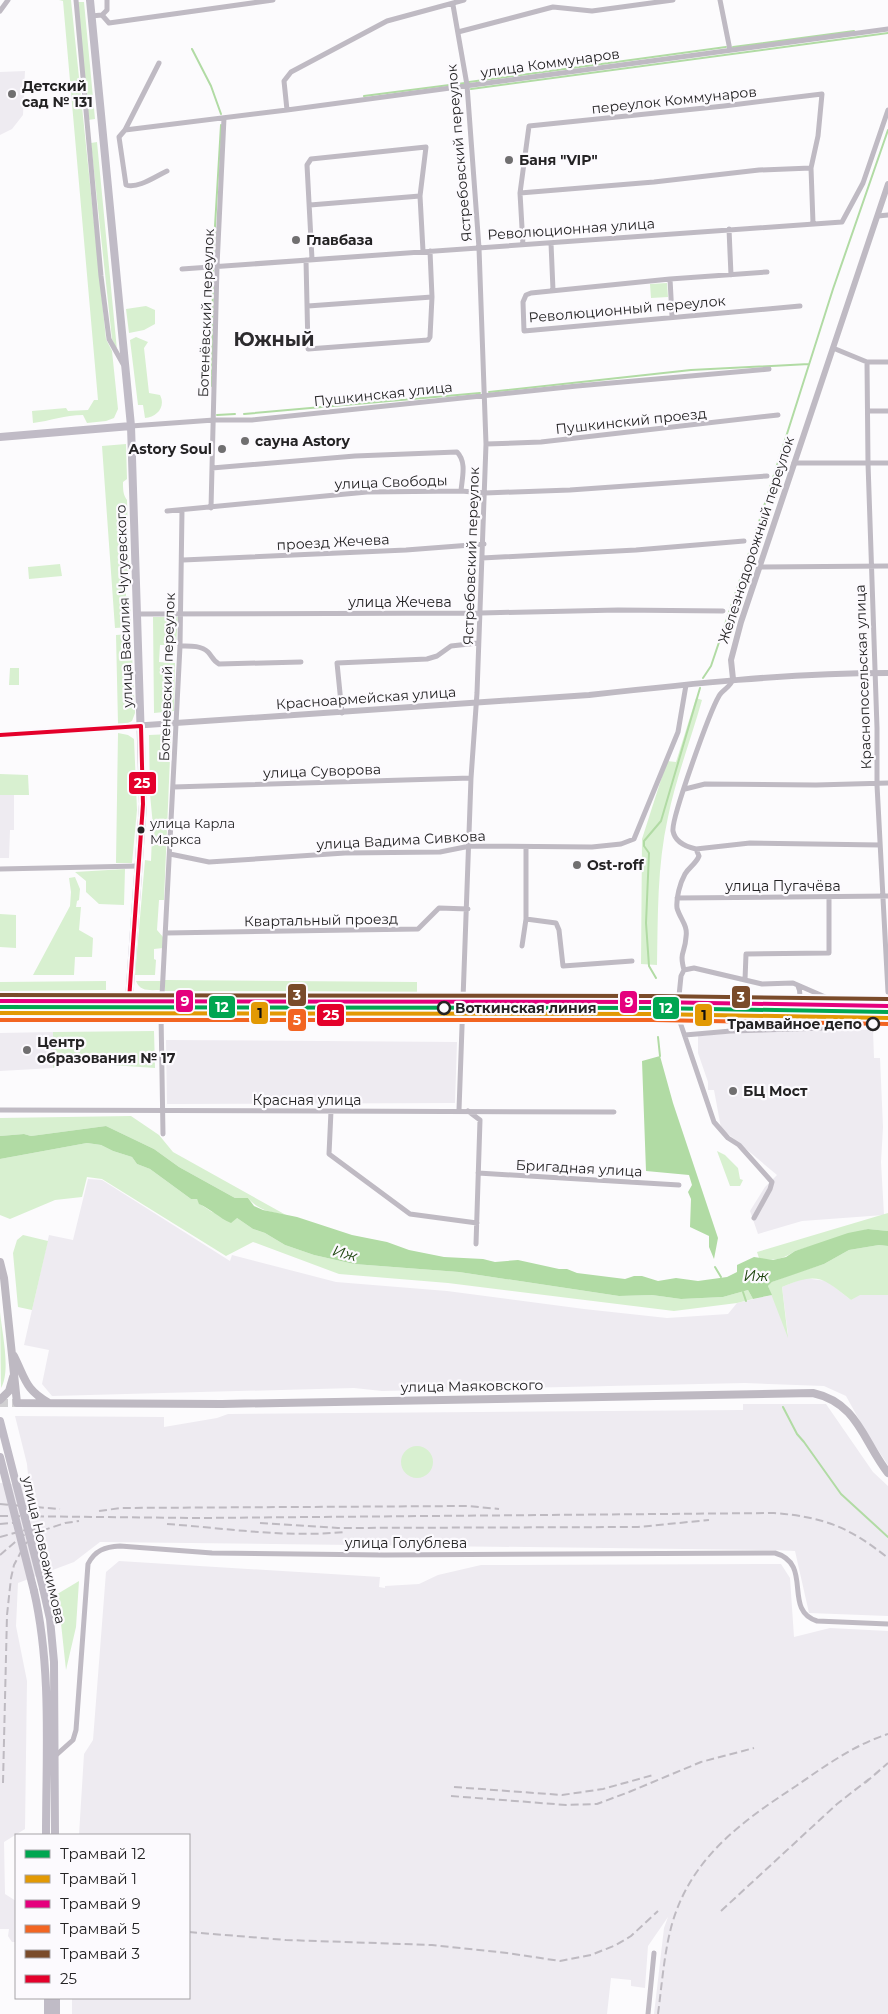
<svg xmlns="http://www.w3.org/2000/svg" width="888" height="2014" viewBox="0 0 888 2014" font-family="Montserrat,sans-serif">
  <rect width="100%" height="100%" fill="#fcfbfd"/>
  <path fill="#eeebf1" d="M25,71l-2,44 -11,14 -12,6v-63z
    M0,795h14v35h-4l-1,28h-9z
    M847,1029l26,1 1,28h6l3,69 -2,35 3,53 -82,6 -44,13 -8,-23 15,-24 12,-12 -56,-47 -7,-38h-6v-8l-10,-29v-17l36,-3z
    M53,1032v36l-53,3v-38z
    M166,1040l291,2 -2,61 -288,1z
    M88,1179l14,1 128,81 2,-6 104,27 111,9 137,18 83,9 61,-4 9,-11 35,-8 16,40 -6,-48 22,-9 23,3 24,19 9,-6 28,1v170l-21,-31 -21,-38 -22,-10 -79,-3 -363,8 -28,-3 -302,8 -10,-12 7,-34 -25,-5 25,-110 24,5z
    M743,1404h83l47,68 15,14v130l-79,-3 -14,-62 -23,-1 -672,-8 -26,20 -56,21 -2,43 11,55 -2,148 -21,13 1,52 11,7v41h-4l-4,-6 1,-7h-9v-446l29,2 -2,-21 -12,-48 149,1v10l53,-9 11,-4 515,-4z
    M119,1561l261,16 -1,10 6,1v-2l34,-2 19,-9 43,-10 300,-1 9,14 4,59 36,-9 58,3v383h-234l10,-86 4,-11 -20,29 -3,42 -14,-2v-6l-20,-2 -4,36h-535v-16h117v-163h-110l5,-81 9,-14 13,-168z"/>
  <path fill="#d8f0d0" d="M59,0h12l35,339 6,12 6,58 -4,9 -8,3 -19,2 -4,-8c-18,0 -33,6 -50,8l-1,-12 34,-3 2,3 20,-1 6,-10h4l-35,-399z
    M78,2h6l11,117 -7,1z
    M97,142l20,208 -5,-11 -21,-196z
    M667,283l1,14 -17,1 -1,-14z
    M146,306l9,4v14l-11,6 -15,3 -3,-24z
    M136,337l12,5 -4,6 5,45 11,2c6,12 -3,22 -15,23l-2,-13h-5l-8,-65z
    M126,444l1,35 -4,3c0,7 0,13 4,18l2,75 -3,2v19l4,1 1,30 -16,1 -13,-182z
    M60,564l2,12 -33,3 -1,-12z
    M153,617h25l-2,28h-16l-1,17 16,1 -1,48 -20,2z
    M131,634l4,79 -3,8 -6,3h-8l-2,-89z
    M10,668h9v17h-10z
    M696,698l6,2c-11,39 -26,78 -34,117 -11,49 -10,99 -11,148l-16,-1 1,-125 25,-78 9,1z
    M118,733l10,2 6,4 3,71 -5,53h-16z
    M171,734l-7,166h-5l-2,30 6,7v11l-9,1v10l2,1 -1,15h-20l10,-115 6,1 1,-26h2l1,-8 -2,-1 -3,-32 -1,-59z
    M0,774l28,1 1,20h-29z
    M125,869l-1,36 -25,-1 -13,-12v-11l-11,-9z
    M75,877l5,12 -1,11 -2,1 -1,6h5l-2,23 14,8 -1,19h-17l-1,18h-41l37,-69 1,-14 -2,-14z
    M0,914l16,1v33l-16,-1z
    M165,980l252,2v12l-252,-3z
    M106,981v9l-106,1v-9z
    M136,981h25v9c-11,0 -21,2 -25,-9z
    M154,1031l1,37 -88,-6 -14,6v-36z
    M131,1116l28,19 14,17 113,63c-16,-3 -28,-5 -38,-17h-13l-56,-31 -25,-18 -48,-23 -75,10 -7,-2 -24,2v-18z
    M87,1143l14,2 12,6 19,6 5,7 13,5 41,30h6l3,5 12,8 25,6 16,11 12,4 20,12 29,10 40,9 105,8 160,24 33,-1 29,4 42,-2 25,-7 5,9 -16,4 -63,8 -226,-28 -109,-9 -86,-32 -27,14 -124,-77 -15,-2 -5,20 -27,3 -45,19 -10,-4v-56z
    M717,1151l8,4 13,13 2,11 3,1 -3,6h-10z
    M888,1213v18l-20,-2 -73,22c-12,8 -22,11 -36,7l-2,-6z
    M23,1235l25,6 -16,69 -14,-3 -5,-54 4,-13z
    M879,1245l9,1v49h-28l-9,5c-29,-23 -33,-28 -69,-13l6,51 -20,-52 4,-4 21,-8 31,-10 25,-14z
    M0,1312c2,21 11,59 1,76z
    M401 1462a16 16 0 1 1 32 0a16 16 0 1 1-32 0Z
    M79,1581l-3,46 -10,43 -6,-56 -6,-18z"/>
  <path fill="#b1dba4" d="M660,1056l13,47 45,135 -4,21 -5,-12v-11l-19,-9 1,-28 -3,-7 4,-7 -3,-10 -43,-4 -4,-110z
    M106,1126l48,23 25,18 56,31h13l6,8 9,4 34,7 55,18 35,7 22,8 35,7 39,2 12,3 23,-2 41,9h8l10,4 48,6 9,-3h8l16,5 18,-3 22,3 29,-4 10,-5v-7l17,-8 19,3 13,-3 9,-6 53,-18 20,-4 20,2v15l-9,-1 -30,5 -25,14 -52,18 -4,4 4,9 -19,4 -5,-9 -25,7 -42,2 -29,-4 -33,1 -160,-24 -105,-8 -40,-9 -29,-10 -20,-12 -12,-4 -16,-11 -6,5c-12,-5 -20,-14 -32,-19l-2,-5h-6l-41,-30 -13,-5 -5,-7 -19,-6 -12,-6 -14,-2 -87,16v-23l24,-2 7,2z"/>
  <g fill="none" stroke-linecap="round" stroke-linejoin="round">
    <path stroke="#b1dba4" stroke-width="2" d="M733,47l121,-16
      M192,49l19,37 10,28
      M469,82l257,-35
      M471,89l417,-56
      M364,96l101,-13
      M213,260l8,-135
      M212,386l1,-117
      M489,392l202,-22 118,-6
      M244,414l236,-21
      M217,415l18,-1
      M703,678l8,-12 41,-122 81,-255 55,-159
      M656,978l-7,-12 -3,-43 3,-70 -5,-7v-5l17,-20 39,-133
      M658,1037l2,19
      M715,1267l6,10
      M743,1292l3,9
      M783,1407l14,27 7,8 37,52 47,43"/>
    <path stroke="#d1d0d2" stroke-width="8" stroke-dasharray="8 4" stroke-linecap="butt" d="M0,1403h17"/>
    <path stroke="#bfbac3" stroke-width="5" d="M76,0l25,276 8,63 14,25
      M720,0l10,50
      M453,5l14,80 12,163 7,196 -9,249 -6,85 -12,332
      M0,11l8,-11
      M102,15l7,8 164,-23
      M91,16l11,-1 5,-5v-10
      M458,32l95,-25 39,4 81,-11
      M159,63l-34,67 -6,7 7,48c12,4 30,-9 41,-14
      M287,110l-3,-29 7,-9 96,-51 77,-21
      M125,130l162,-20 601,-81
      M520,193l134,-11 105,-12 52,-2
      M310,205l110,-9
      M878,216l10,-1
      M729,229l2,46
      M551,243l2,47
      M523,245l-3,-52 9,-67 195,-20 98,-12 -4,42 -7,32 2,55
      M312,259l-5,-94 4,-6 115,-12 -6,49 3,55
      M306,260l2,89 120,-9 2,-3 2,-40 -2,-46
      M182,269l660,-47 21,-39 25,-73
      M767,272l-97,7 -139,14 -5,2 -3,7 1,29 276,-25
      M670,279l2,37
      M308,306l124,-9
      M833,348l34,14h21
      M867,362l1,101 9,265v57l11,207
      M868,411h20
      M131,426l83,-6h38l325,-34 192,-17
      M486,444l55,-2 237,-27
      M794,463h94
      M212,468l143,-12 102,-4c10,10 5,26 4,39
      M211,508l6,-242 7,-148
      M167,511l200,-19 94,-1 24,2 85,-3 197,-14
      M482,558l154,-8 108,-9
      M183,560l223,-10 78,-6
      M759,567l129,-1
      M137,614l344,-1 137,-3 105,1
      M180,646c9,0 21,-1 28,6 4,4 5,9 11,12l82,-2
      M342,713l-5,-50 90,-4 10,-3 14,-10 27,-3
      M173,787l298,-9
      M685,789l20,-5 111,1 72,-2
      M696,849l54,-6 130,2
      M170,854l39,8 136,-9 95,-1 30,-6 122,1 29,-3 13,-5 44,-107 8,-47
      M0,869l139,-3
      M677,898l211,-2
      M526,919l30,4 3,7 4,36 69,-5
      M166,933l252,-4 21,-21 29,1
      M522,946l4,-27v-72
      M684,970c-5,-19 1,-16 2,-33 2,-12 -6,-18 -9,-29 -1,-10 3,-25 8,-34 4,-7 11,-10 14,-18l-3,-7c-9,-2 -21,-7 -23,-18 -2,-12 37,-120 46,-135 3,-6 12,-9 14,-17
      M745,980l1,-26 83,-1v-56
      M162,996l18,-350 2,-136
      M679,996l2,-20 3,-6 10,-2 68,16 31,-1 46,20
      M792,1003c9,-2 9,-10 6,-17
      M161,1014l2,120
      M679,1019l35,103 14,16 11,7 33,37 -2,7 -16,29
      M685,1035l46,-4 126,-4 11,-9
      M0,1110l614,2
      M331,1111l-2,43 81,60 67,9
      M468,1111l12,9 -4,124
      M478,1173l201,12
      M54,1757l19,-17 3,-10 12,-166c7,-14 17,-17 32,-18l92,7 172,2 391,-2c39,11 7,57 42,68l71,3
      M648,2014l6,-61"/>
    <path stroke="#bfbac3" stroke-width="6" d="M733,679l-2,-19 10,-38 147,-438
      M0,735l589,-40c99,-11 199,-22 299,-22"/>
    <path stroke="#beb9c2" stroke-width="8" d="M0,1262l4,16 13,125 205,1 591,-11c45,10 50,48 75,80
      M14,1356c12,24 11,33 35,47
      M0,1400l9,-9 4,-14"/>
    <path stroke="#c0bbc6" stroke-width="8" d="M90,0l41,426 12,378 -15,210
      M0,437l131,-11
      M0,998l223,-2 430,5
      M685,1002l184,3 19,-2
      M684,1013l204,6
      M0,1015l128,-1 292,2 233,-4
      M43,1588l7,31 4,43 1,173
      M34,1591c18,78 12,164 12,244
      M48,2014v-16
      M56,2014v-16"/>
    <path stroke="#bebac1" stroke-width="2" stroke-dasharray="8 4" stroke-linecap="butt" d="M0,1504l60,5
      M99,1511l22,-3 346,-2 32,3
      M0,1516l198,2 576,-5c50,4 75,14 114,45
      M260,1523l78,5 300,-1 71,-7
      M0,1524l22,-2
      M167,1524c59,4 117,14 177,8
      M0,1537l29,-8
      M0,1555l22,-19 16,-9
      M3,1783l4,-168 4,-37 3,-13 11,-21 16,-13 24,-8 14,-2
      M865,1783l23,-20
      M454,1787l108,8 41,-6 50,-14
      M451,1796l115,9 31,-1 32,-12 72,-30 53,-14
      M721,1911l116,-107 32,-25
      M189,1932l97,8 146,5 75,8 53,8 31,-6 25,-10 15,-9 27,-25
      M658,2014c4,-30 6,-61 14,-90 19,-66 69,-102 124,-138 29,-20 58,-41 92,-52"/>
    <path stroke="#c0bbc6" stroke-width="8" d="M653,1001l32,1
      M653,1012l31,1
      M0,1421l43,167
      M0,1457l34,134"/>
    <defs>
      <path id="bus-1" d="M0,735l141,-9 2,78 -15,210 292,2 233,-4 235,7
        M0,998c165,-2 330,-6 495,2"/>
    </defs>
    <use href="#bus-1" stroke="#fcfafe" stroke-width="8"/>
    <use href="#bus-1" stroke="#e4002b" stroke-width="4"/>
    <defs>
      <path id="tram-1" d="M0,1007l653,1 235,4"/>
      <path id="tram-2" d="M0,1013l653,1 235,4"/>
      <path id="tram-3" d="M0,1001l653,1 235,4"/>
      <path id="tram-4" d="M0,1020h653l235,4"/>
      <path id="tram-5" d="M0,995l653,1 235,3"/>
    </defs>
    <use href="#tram-1" stroke="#fcfafe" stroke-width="8"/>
    <use href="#tram-2" stroke="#fcfafe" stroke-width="8"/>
    <use href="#tram-3" stroke="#fcfafe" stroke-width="8"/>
    <use href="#tram-4" stroke="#fcfafe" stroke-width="8"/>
    <use href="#tram-5" stroke="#fcfafe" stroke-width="8"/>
    <use href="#tram-1" stroke="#00a651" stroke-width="4"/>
    <use href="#tram-2" stroke="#e29904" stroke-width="4"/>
    <use href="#tram-3" stroke="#e5007d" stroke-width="4"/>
    <use href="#tram-4" stroke="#f26522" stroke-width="4"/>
    <use href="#tram-5" stroke="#7a4b2a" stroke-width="4"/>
  </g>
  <g fill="#706f70" stroke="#fcfafe" stroke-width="2">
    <circle cx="12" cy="94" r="5"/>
    <circle cx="509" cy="160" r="5"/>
    <circle cx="296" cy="240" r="5"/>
    <circle cx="245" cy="441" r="5"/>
    <circle cx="222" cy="449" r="5"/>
    <circle cx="577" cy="865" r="5"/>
    <circle cx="27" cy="1050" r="5"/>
    <circle cx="733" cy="1091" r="5"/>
  </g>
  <circle fill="#242324" stroke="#fcfafe" stroke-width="2" cx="141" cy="830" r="4.5"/>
  <g fill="#fcfafe" stroke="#242324" stroke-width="2.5">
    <circle cx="444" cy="1008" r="6"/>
    <circle cx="873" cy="1024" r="6"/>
  </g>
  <g text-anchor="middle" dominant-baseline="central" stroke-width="4.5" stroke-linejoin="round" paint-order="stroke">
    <g font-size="13" fill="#242324" stroke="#fcfafe" text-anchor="start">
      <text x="150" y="823">улица Карла<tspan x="150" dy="16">Маркса</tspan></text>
    </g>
    <g font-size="14" fill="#242324" stroke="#fcfafe">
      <text transform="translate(550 63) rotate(-8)">улица Коммунаров</text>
      <text transform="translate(674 100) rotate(-6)">переулок Коммунаров</text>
      <text transform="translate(459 153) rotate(-95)">Ястребовский переулок</text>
      <text transform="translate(571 229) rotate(-4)">Революционная улица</text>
      <text transform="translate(627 309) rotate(-5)">Революционный переулок</text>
      <text transform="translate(206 313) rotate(-88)">Ботенёвский переулок</text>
      <text transform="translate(383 394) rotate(-6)">Пушкинская улица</text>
      <text transform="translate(631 421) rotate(-6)">Пушкинский проезд</text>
      <text transform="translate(391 482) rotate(-2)">улица Свободы</text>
      <text transform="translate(756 540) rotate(-72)">Железнодорожный переулок</text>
      <text transform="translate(333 542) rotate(-3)">проезд Жечева</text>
      <text transform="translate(471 556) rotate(-88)">Ястребовский переулок</text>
      <text x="400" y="602">улица Жечева</text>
      <text transform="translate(124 606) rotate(-92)">улица Василия Чугуевского</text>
      <text transform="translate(167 677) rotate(-88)">Ботеневский переулок</text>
      <text transform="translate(863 677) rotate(-92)">Краснопосельская улица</text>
      <text transform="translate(366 698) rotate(-4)">Красноармейская улица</text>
      <text transform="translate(322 771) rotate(-2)">улица Суворова</text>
      <text transform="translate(401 840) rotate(-3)">улица Вадима Сивкова</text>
      <text x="783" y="886">улица Пугачёва</text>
      <text transform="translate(321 920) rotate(-1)">Квартальный проезд</text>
      <text x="307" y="1100">Красная улица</text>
      <text transform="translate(579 1168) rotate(3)">Бригадная улица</text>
      <text transform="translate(472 1386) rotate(-1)">улица Маяковского</text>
      <text x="406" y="1543">улица Голублева</text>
      <text transform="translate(44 1550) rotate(77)">улица Новоажимова</text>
    </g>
    <g font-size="14" font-weight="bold" fill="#242324" stroke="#fcfafe" text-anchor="start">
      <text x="22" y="86">Детский<tspan x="22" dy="16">сад № 131</tspan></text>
      <text x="519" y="160">Баня "VIP"</text>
      <text x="306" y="240">Главбаза</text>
      <text x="255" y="441">сауна Astory</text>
      <text x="212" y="449" text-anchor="end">Astory Soul</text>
      <text x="587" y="865">Ost-roff</text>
      <text x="37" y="1042">Центр<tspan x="37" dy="16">образования № 17</tspan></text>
      <text x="743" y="1091">БЦ Мост</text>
    </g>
    <g font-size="14" font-weight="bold" fill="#242324" stroke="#fcfafe" text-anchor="start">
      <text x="455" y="1008">Воткинская линия</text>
      <text x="862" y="1024" text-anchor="end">Трамвайное депо</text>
    </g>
    <g font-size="15" font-style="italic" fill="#1f4610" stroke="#fcfafe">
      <text transform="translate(345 1253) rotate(15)">Иж</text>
      <text x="756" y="1275">Иж</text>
    </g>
    <g font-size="19" font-weight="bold" fill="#2d2b2e" stroke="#fcfafe">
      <text x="274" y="339">Южный</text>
    </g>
  </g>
  <g stroke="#fcfafe" stroke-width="2">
    <rect x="128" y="771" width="29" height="24" rx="5" fill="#e4002b"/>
    <rect x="287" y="983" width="20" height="24" rx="5" fill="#7a4b2a"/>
    <rect x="731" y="985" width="20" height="24" rx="5" fill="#7a4b2a"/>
    <rect x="175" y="989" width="19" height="24" rx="5" fill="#e5007d"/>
    <rect x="619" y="990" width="19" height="24" rx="5" fill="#e5007d"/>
    <rect x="208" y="995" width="28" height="24" rx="5" fill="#00a651"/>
    <rect x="652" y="996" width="28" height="24" rx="5" fill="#00a651"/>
    <rect x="250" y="1001" width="19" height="24" rx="5" fill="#e29904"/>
    <rect x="694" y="1003" width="19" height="24" rx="5" fill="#e29904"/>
    <rect x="316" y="1003" width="29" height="24" rx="5" fill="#e4002b"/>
    <rect x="287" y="1008" width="20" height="24" rx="5" fill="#f26522"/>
  </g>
  <g font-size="14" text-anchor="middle" font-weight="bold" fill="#fff">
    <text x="142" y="788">25</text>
    <text x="297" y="1000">3</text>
    <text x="741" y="1002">3</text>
    <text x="185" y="1006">9</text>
    <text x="629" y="1007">9</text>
    <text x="222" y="1012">12</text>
    <text x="666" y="1013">12</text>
    <text x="331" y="1020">25</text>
    <text x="297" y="1025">5</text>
  </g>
  <g font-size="14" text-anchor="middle" font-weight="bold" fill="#111">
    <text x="260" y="1018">1</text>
    <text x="704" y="1020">1</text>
  </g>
  <rect x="15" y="1834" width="175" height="165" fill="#fcfafe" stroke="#a6a4a7"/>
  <rect x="25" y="1850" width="25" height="8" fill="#00a651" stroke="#a6a4a7"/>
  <text x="60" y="1859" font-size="15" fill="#242324">Трамвай 12</text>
  <rect x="25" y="1875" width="25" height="8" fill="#e29904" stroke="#a6a4a7"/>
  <text x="60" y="1884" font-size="15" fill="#242324">Трамвай 1</text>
  <rect x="25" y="1900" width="25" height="8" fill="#e5007d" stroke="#a6a4a7"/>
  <text x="60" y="1909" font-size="15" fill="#242324">Трамвай 9</text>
  <rect x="25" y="1925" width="25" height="8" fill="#f26522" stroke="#a6a4a7"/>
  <text x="60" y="1934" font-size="15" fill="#242324">Трамвай 5</text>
  <rect x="25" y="1950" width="25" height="8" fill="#7a4b2a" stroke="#a6a4a7"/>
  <text x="60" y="1959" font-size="15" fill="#242324">Трамвай 3</text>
  <rect x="25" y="1975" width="25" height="8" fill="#e4002b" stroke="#a6a4a7"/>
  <text x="60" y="1984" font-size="15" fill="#242324">25</text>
</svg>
